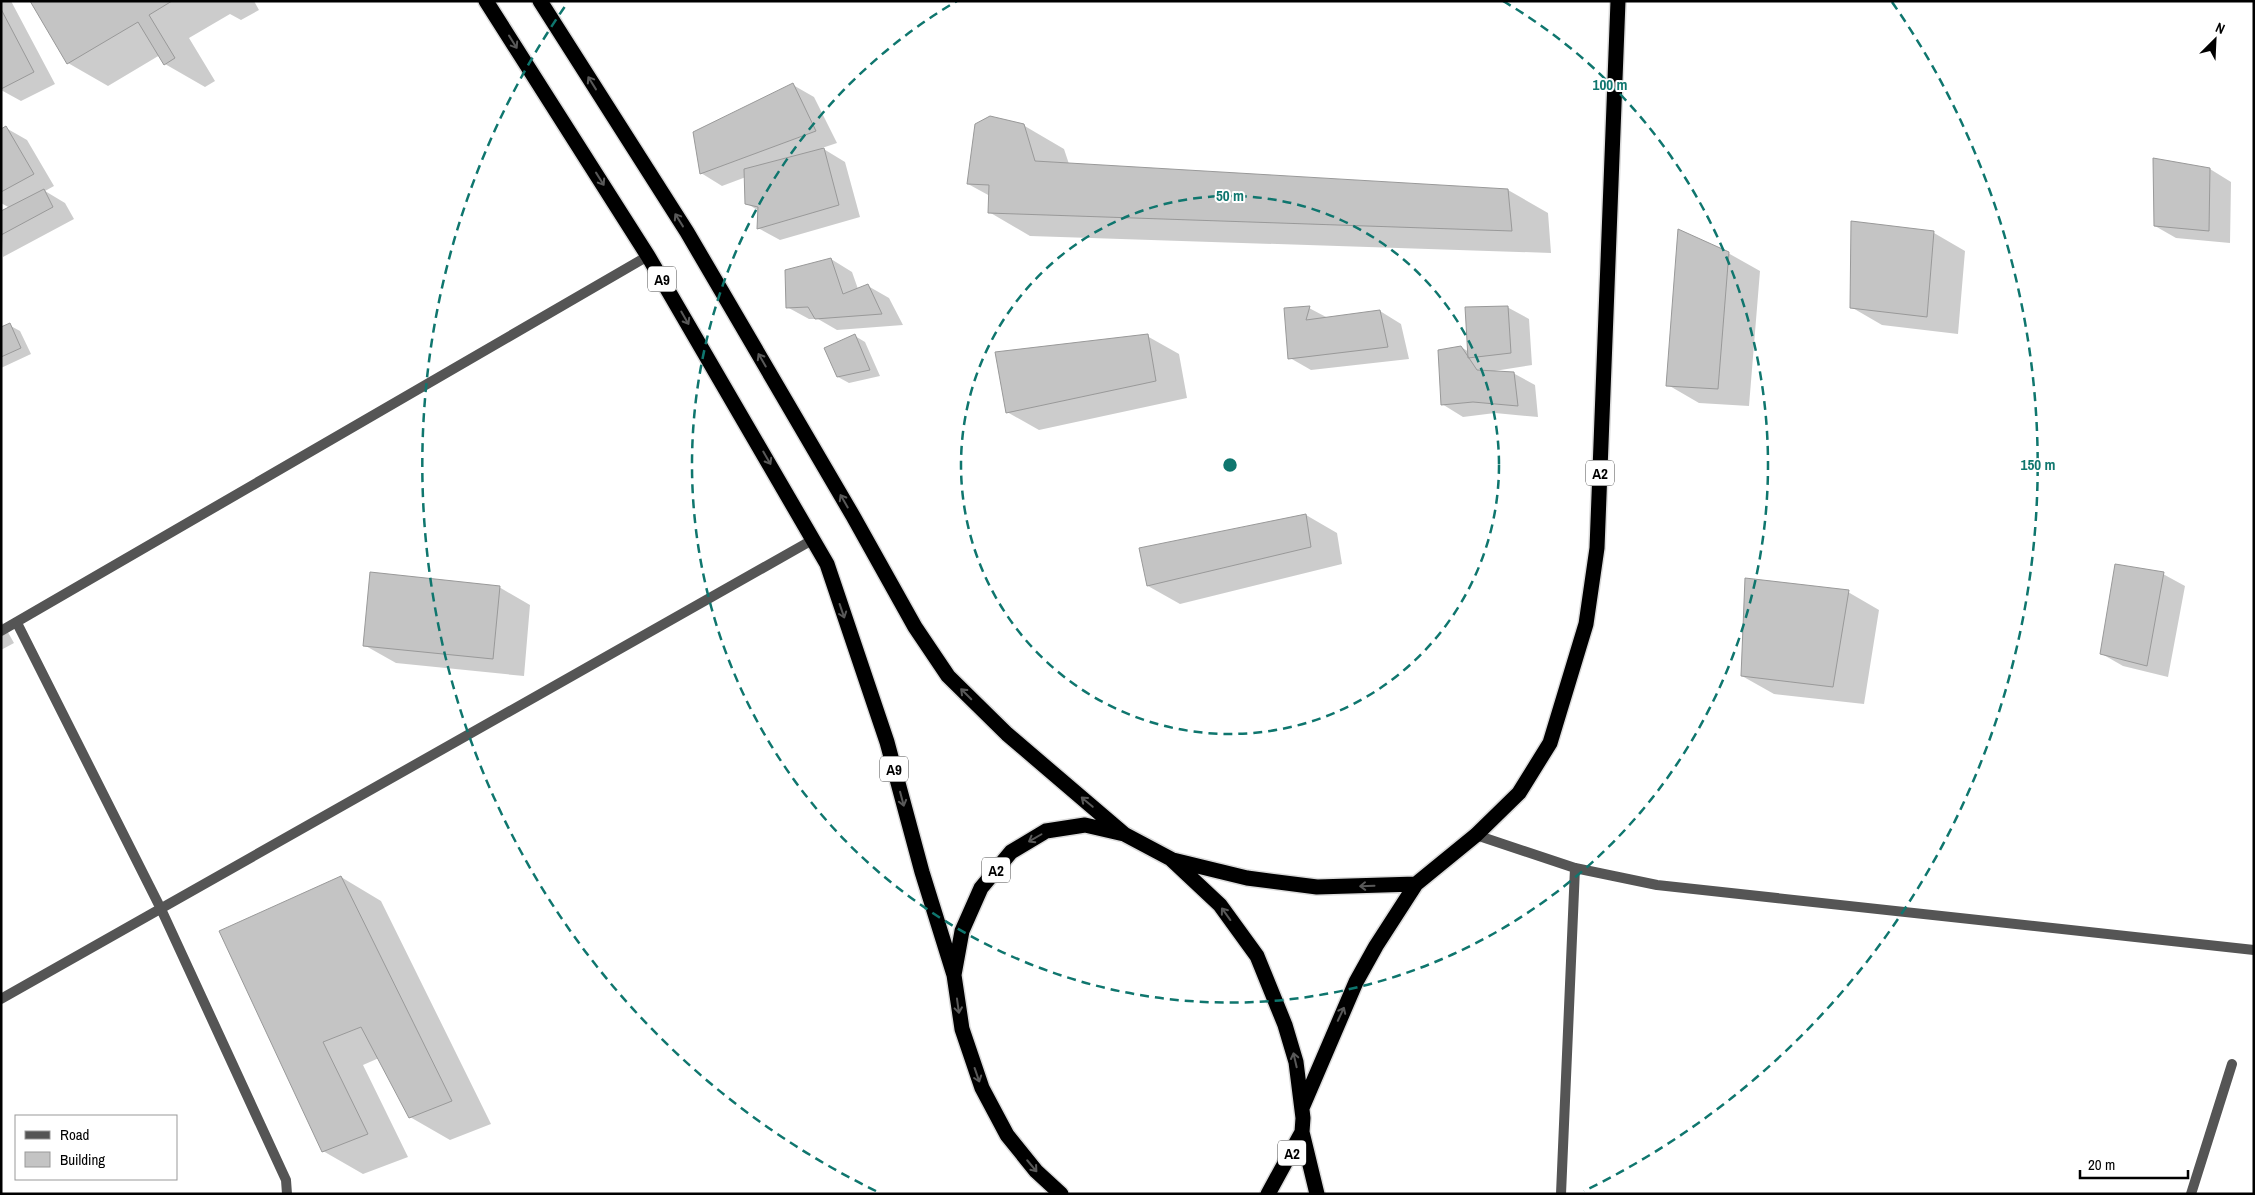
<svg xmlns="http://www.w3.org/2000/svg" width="2255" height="1195" viewBox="0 0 2255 1195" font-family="'Archivo Narrow',sans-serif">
  <rect width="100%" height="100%" fill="#fff"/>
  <path fill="#0003" d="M1,1h10l44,83 -34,17 -20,-11z
    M31,1h223l5,9 -18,10 -11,-6 -41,24 26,43 -10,6 -40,-23 -5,-9 -52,31 -40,-23z
    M793,85l21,12 23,46 -15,5 23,14 15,55 -80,23 -22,-12 1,-17 -13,-8v-26l-24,9 -21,-13z
    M1023,125l41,24 5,15 439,26 40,23 3,40 -521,-17 -41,-24 1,-16 -22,-12z
    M6,128l21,12 27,46 -9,5 20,12 9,16 -71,38 -2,-44 9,-5 -9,-5v-73z
    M2155,159l55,10 21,13 -1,61 -54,-5 -21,-12z
    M1934,233l31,18 -7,83 -76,-9 -31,-18z
    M1728,253l32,18 -11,135 -50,-3 -31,-18z
    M831,259l21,13 6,17 10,-3 21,12 14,27 -66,5 -19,-11h-9l-22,-12z
    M1507,307l22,12 3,46 -44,7 25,1 22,12 3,32 -43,-4 -32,4 -21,-13 19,-57 8,5z
    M1309,308l19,10 52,-7 21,13 8,35 -98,11 -21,-12z
    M9,325l11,6 11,23 -30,14v-39z
    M855,336l10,6 15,34 -31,7 -11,-6z
    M1147,336l32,18 8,44 -148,32 -32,-18z
    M1306,515l31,18 5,31 -162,40 -32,-18z
    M2163,574l22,12 -17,91 -45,-11 -21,-12z
    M499,587l31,18 -6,71 -128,-13 -32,-18z
    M1848,592l31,18 -15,94 -90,-10 -32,-18z
    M1,620l13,23 -13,7z
    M341,877l40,24 110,223 -41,16 -40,-23 -31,-59 -16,7 45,92 -45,17 -40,-23 -102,-219z"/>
  <path fill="#c4c4c4" stroke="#999" d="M30,1h142l-23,14 26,43 -11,7 -26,-43 -71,42z
    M1,9l33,63 -33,17z
    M793,83l23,48 -116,43 -7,-42z
    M990,116l34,8 11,37 473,28 4,42 -524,-18 1,-28 -22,-1 8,-60z
    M6,126l28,48 -33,18v-63z
    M824,148l15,57 -82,24 1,-22 -13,-3 -1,-35z
    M2153,158l57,10 -1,63 -55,-5z
    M44,189l9,18 -52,28v-24z
    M1851,221l83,10 -7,86 -77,-9z
    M1678,229l51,23 -11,137 -52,-3z
    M831,258l12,36 25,-10 14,30 -67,5 -7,-12 -22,1 -1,-38z
    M1310,306l-4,14 74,-10 8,37 -100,12 -4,-51z
    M1508,306l3,47 -43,5 -3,-51z
    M10,323l11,25 -20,9v-30z
    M855,334l15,36 -33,7 -13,-29z
    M1148,334l8,47 -150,32 -11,-61z
    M1461,346l16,24 37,2 4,34 -45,-4 -32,3 -3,-55z
    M1306,514l5,33 -164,39 -8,-38z
    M2115,564l49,8 -17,94 -47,-12z
    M370,572l130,14 -7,73 -130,-13z
    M1745,578l104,12 -16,97 -92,-11z
    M341,876l111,225 -43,17 -48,-91 -38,15 45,92 -46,18 -103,-221z"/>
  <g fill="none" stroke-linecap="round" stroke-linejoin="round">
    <defs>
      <path id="highway" d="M486,1l162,255 179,308 60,178 35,130 32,103
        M540,1l147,231 166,284 62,111 33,49 59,58 117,100
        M1173,860l74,18 70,9 99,-3
        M1302,1108l54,-126 20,-36 40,-62 60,-49 43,-42 31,-50 36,-119 11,-76 21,-547
        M1302,1132l15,62
        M1061,1194l-25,-23 -29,-36 -25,-47 -20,-59 -8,-54 8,-44 19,-43 30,-36 35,-21 39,-6 39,9 47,25 49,46 37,51 28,69 11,37 7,56 -1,14 -34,62"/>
    </defs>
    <use href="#highway" stroke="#dbdbdb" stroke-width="18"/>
    <path stroke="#555" stroke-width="10" d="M17,623l144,286 125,271 1,14
      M1,631l647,-375
      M1476,835l99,33 82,17 597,65
      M1,999l813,-460
      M1561,1194l14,-326
      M2191,1194l41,-130"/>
    <use href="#highway" stroke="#000" stroke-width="15"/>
  </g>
  <defs><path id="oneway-shaft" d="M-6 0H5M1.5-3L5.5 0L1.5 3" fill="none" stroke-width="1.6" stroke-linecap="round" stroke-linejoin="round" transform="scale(1.25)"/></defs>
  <g stroke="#595959">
    <use href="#oneway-shaft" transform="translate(513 42) rotate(58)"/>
    <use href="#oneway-shaft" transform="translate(592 83) rotate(-122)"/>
    <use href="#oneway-shaft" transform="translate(600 179) rotate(58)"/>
    <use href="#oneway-shaft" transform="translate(679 220) rotate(-122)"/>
    <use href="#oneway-shaft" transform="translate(685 318) rotate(60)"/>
    <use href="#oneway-shaft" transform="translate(762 360) rotate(-120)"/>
    <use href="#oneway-shaft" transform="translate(767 458) rotate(60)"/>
    <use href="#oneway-shaft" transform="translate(844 501) rotate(-120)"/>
    <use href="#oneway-shaft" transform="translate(842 611) rotate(71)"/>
    <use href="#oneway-shaft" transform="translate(966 694) rotate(-135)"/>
    <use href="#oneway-shaft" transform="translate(902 799) rotate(75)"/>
    <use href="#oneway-shaft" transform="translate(1087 802) rotate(-140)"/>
    <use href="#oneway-shaft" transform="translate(1035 838) rotate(150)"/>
    <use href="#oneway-shaft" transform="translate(1367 886) rotate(178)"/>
    <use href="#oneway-shaft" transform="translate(1226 914) rotate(-126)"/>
    <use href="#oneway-shaft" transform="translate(958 1006) rotate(82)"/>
    <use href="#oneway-shaft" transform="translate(1341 1014) rotate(-65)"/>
    <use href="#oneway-shaft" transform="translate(1295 1060) rotate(-103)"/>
    <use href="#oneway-shaft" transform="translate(977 1075) rotate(71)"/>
    <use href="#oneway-shaft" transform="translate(1032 1166) rotate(50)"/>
  </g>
  <g fill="none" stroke="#0f766e" stroke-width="2.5" stroke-dasharray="9 6">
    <circle cx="1230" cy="465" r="269"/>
    <path d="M1503 1A538 538 0 1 1 957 1"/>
    <path d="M876 1191A808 808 0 0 1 568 2M1892 2A808 808 0 0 1 1584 1191"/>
  </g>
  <g text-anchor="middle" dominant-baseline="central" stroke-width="4" stroke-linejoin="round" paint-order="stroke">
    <g fill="#fff" stroke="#4c4c4c" stroke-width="1">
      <rect x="648" y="266.5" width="28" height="25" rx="4"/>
      <rect x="1586" y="460.5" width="28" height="25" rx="4"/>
      <rect x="880" y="756.5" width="28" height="25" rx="4"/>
      <rect x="982" y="857.5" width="28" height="25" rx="4"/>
      <rect x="1278" y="1140.5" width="28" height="25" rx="4"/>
    </g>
    <g font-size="15" font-weight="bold" fill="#000">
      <text x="662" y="279">A9</text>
      <text x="1600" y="473">A2</text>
      <text x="894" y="769">A9</text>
      <text x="996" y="870">A2</text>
      <text x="1292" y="1153">A2</text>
    </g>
  </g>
  <circle cx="1230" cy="465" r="8" fill="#0f766e" stroke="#fff" stroke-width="2.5"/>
  <g font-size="15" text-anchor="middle" font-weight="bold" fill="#0f766e" stroke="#fff" stroke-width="4" stroke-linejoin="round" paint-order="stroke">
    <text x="1610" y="90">100 m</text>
    <text x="1230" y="201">50 m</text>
    <text x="2038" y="470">150 m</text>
  </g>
  <rect width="2255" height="1195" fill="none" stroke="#000000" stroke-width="5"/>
  <rect x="15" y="1115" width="162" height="65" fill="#ffffff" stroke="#999999"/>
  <rect x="25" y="1131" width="25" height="8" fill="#555555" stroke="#999999"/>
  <text x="60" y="1140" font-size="15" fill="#000000">Road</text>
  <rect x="25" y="1152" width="25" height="15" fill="#c4c4c4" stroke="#999999"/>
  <text x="60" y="1165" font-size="15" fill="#000000">Building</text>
  <g transform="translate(2215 40) rotate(24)" stroke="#ffffff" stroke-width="4" paint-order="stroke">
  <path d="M0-4L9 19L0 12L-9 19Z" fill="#000000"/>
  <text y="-8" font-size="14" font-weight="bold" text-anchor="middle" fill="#000000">N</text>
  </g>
  <path d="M2080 1170v8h108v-8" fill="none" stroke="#000000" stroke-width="2.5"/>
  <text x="2088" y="1170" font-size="15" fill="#000000" stroke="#ffffff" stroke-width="4" paint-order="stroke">20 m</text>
</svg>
